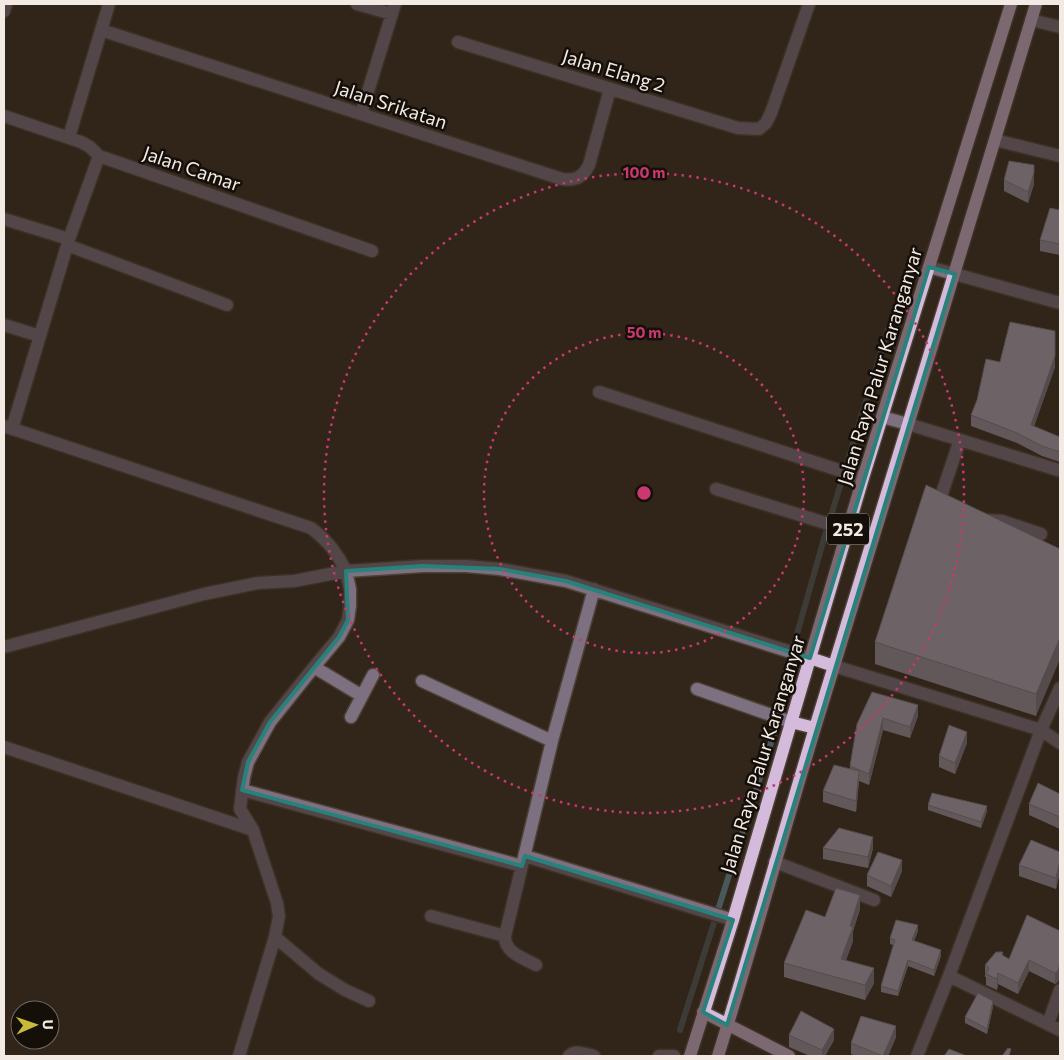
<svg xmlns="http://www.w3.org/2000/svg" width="1064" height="1060" viewBox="0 0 1064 1060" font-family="Commissioner,sans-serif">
  <rect width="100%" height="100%" fill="#322519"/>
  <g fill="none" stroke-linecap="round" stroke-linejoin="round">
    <path stroke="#49585a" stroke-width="6" d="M680,1030l94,-297 12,-60 37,-131 65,-213"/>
    <defs>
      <path id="minor" d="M357,4l35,10
        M4,11l2,-7
        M1031,20l29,7
        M101,30l461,149c14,2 21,-2 27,-14l21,-76
        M458,42l280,86 21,1 7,-6 5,-10 38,-109
        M361,114l34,-110
        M4,116l77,26 9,5 9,9 273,95
        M69,137l40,-133
        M995,140l65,16
        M4,219l65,20
        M67,245l160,60
        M929,267l131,36
        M4,325l36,11
        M599,392l264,86
        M882,417l26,7 150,46
        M4,426l307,102c17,13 26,25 35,43l77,-5h43l34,3 66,12 244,77
        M12,429l57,-190 30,-83
        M716,489l132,41
        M946,508l-6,-9 20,-59
        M983,520l19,1 39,13
        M4,647l200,-53 54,-11 36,-2 52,-10 4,18v17l-2,14 -9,17 -25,30 -44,55 -22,40 -4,15 -4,32 13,21 24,73 2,13 -4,21 -36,119
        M834,666l207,64 19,13
        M314,667l48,29
        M422,681l130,60
        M697,689l94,33
        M351,717l22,-42
        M4,747l249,83
        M242,790l280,76
        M525,856l208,64
        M775,862l99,38
        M431,916l74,20
        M275,937l44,37 26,16 24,11
        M536,965c-13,-7 -32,-13 -31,-29l47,-195 42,-152
        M949,976l111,54
        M1048,1024l12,-34
        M569,1056c6,-7 16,-2 25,0
        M659,1056h15
        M917,1056l32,-80 92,-246 19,-42"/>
      <path id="major" d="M810,658l24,8
        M791,722l24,6
        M703,1012l86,44
        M690,1056l43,-136 130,-442 148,-474
        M718,1056c34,-109 64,-219 97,-328 73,-242 149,-482 221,-724"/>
    </defs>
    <use href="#minor" stroke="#4d4135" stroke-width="15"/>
    <use href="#major" stroke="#4d4135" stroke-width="15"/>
    <use href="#minor" stroke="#7d7081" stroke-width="12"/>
    <use href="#major" stroke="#d4badb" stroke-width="12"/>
  </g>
  <path fill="#9d97a9" d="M1004,180l30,4 -6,19 -24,-12z
    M1060,199v56l-20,-4v-11l19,-30z
    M1000,362l55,5 -21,59 26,11v25l-18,-6 -25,-13 -46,-17v-11z
    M1060,549l-24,167 -161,-52v-22z
    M872,692l46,24 -8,22 -27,-8 -14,55 -10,-4 -3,31 -33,-10v-11l27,-22v-3z
    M967,743l-12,31 -16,-7v-11z
    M1060,794v35l-31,-14v-11z
    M928,805l59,6 -6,17 -53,-18z
    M823,848h50l-5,20 -45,-9z
    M1060,852v19l-4,18 -37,-13v-11z
    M902,871l-11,26 -24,-11v-11z
    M860,909l-7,22v10l-7,19 28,23 -9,17 -81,-23v-14l41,-46z
    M918,931l-4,10 27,15 -7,20 -26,-10 -10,30 -17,-4v-6l12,-41 -3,-1v-6z
    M1060,931v44l-2,7 -3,2 -26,-13 -11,23 -20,-10 -1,6 -11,-5v-8h-1v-12l18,-10 6,4z
    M993,1007l-6,27 -22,-11v-6z
    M789,1035l45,5 -9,16h-15l-21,-9z
    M896,1037l-8,19h-32l-5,-2v-11z"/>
  <path fill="#7f7b89" d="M1034,173v11l-6,19v-11z
    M1055,356v11l-24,68v-10z
    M1060,638v21l-24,57v-22z
    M918,705v11l-8,22v-11z
    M883,718v12l-14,55v-11z
    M967,732v11l-12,31v-11z
    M859,771v11l-3,30v-11z
    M987,806v5l-6,17v-6z
    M873,837v11l-5,20v-11z
    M902,860v11l-11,26v-11z
    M1060,860v11l-4,18v-11z
    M860,895v14l-7,22v10l-12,33v-15l9,-33z
    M918,925v6l-6,15v-6z
    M941,950v6l-7,20v-6z
    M908,960v6l-10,30v-5z
    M1029,960v11l-11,23v-11z
    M1060,963v12l-2,7 -3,2v-11z
    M874,968v15l-9,17v-15z
    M998,973v11l-1,6v-11z
    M993,1001v6l-6,27v-5z
    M896,1026v11l-8,19h-5z
    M834,1029v11l-9,16h-3v-6z"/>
  <path fill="#b6b0c4" stroke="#7f7b89" d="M1009,161l25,4v8l-6,19 -24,-12z
    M1060,199v45l-20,-4 10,-32 9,2z
    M1010,322l45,9v25l-24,69 29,12v15l-18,-6 -25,-13 -46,-18 6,-15 9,-41 14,3z
    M926,485l134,64v89l-24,56 -161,-52z
    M872,692l46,13 -8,22 -27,-9 -14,56 -19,-8 7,-42z
    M949,725l18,7 -12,31 -16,-7z
    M834,765l25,6 -3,30 -33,-10z
    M1038,783l22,11v23l-31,-13z
    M932,793l55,13 -6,16 -53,-17z
    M839,828l34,9 -5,20 -45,-9z
    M1031,840l29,12v8l-4,18 -37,-13z
    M878,852l24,8 -11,26 -24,-11z
    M836,888l24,7 -10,31 3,1 -12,32 33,9 -9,17 -81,-22 22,-53 19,7z
    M1027,915l33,16v32l-2,8 -3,2 -26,-13 -11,23 -20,-10 -1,6 -11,-5 3,-6 -4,-3 11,-13h7l-1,3 7,4z
    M896,920l22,5 -6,15 29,10 -7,20 -26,-10 -10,31 -17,-5 14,-46 -5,-2z
    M978,993l15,8 -6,28 -22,-12z
    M801,1011l33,18 -12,21 -33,-15z
    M861,1016l35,10 -13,30 -32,-13z
    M1008,1048l3,1 -2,7h-7z
    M949,1049l18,7h-23z"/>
  <path d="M0 0H1064V1060H0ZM929,267l26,7 -228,751 -24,-13 30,-92 -208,-64 -3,10 -280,-76 6,-28 22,-40 69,-85 9,-17 -2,-49 77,-5 77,3 66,12 244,77z" fill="#322519" fill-opacity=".55" fill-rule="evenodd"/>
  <path fill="none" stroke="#26827a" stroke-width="4" stroke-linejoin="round" d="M929,267l26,7 -228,751 -24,-13 30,-92 -208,-64 -3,10 -280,-76 6,-28 22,-40 69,-85 9,-17 -2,-49 77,-5 77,3 66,12 244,77z"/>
  <g fill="none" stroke="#c9386f" stroke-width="2.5" stroke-dasharray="2.5 5">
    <circle cx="644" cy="493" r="160"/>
    <circle cx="644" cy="493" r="320"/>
  </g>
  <g text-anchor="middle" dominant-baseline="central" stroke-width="5" stroke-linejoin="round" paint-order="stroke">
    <rect fill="#150f0a" stroke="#b0a8a2" stroke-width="1" x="827" y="513.5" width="42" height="31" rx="4"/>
    <g font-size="18" font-weight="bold" fill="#f3eae3">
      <text x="848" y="529">252</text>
    </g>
    <g font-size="19" fill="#f3eae3" stroke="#150f0a">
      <text transform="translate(614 70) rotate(17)">Jalan Elang 2</text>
      <text transform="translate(391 104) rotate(18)">Jalan Srikatan</text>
      <text transform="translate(192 168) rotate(19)">Jalan Camar</text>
      <text transform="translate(879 366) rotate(-73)">Jalan Raya Palur Karanganyar</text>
      <text transform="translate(762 754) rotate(-73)">Jalan Raya Palur Karanganyar</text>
    </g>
  </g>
  <circle cx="644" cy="493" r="8" fill="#c9386f" stroke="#150f0a" stroke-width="2.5"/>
  <g font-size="15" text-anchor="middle" font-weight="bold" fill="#c9386f" stroke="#150f0a" stroke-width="5" stroke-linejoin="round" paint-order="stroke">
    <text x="644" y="178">100 m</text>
    <text x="644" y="338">50 m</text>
  </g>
  <rect width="1064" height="1060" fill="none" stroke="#f3eae3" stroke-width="10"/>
  <g transform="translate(35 1025) rotate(88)"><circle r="24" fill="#150f0a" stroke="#6e6761"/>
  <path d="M0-4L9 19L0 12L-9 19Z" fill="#caba3a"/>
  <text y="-8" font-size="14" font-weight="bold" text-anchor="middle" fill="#f3eae3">U</text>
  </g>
</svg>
